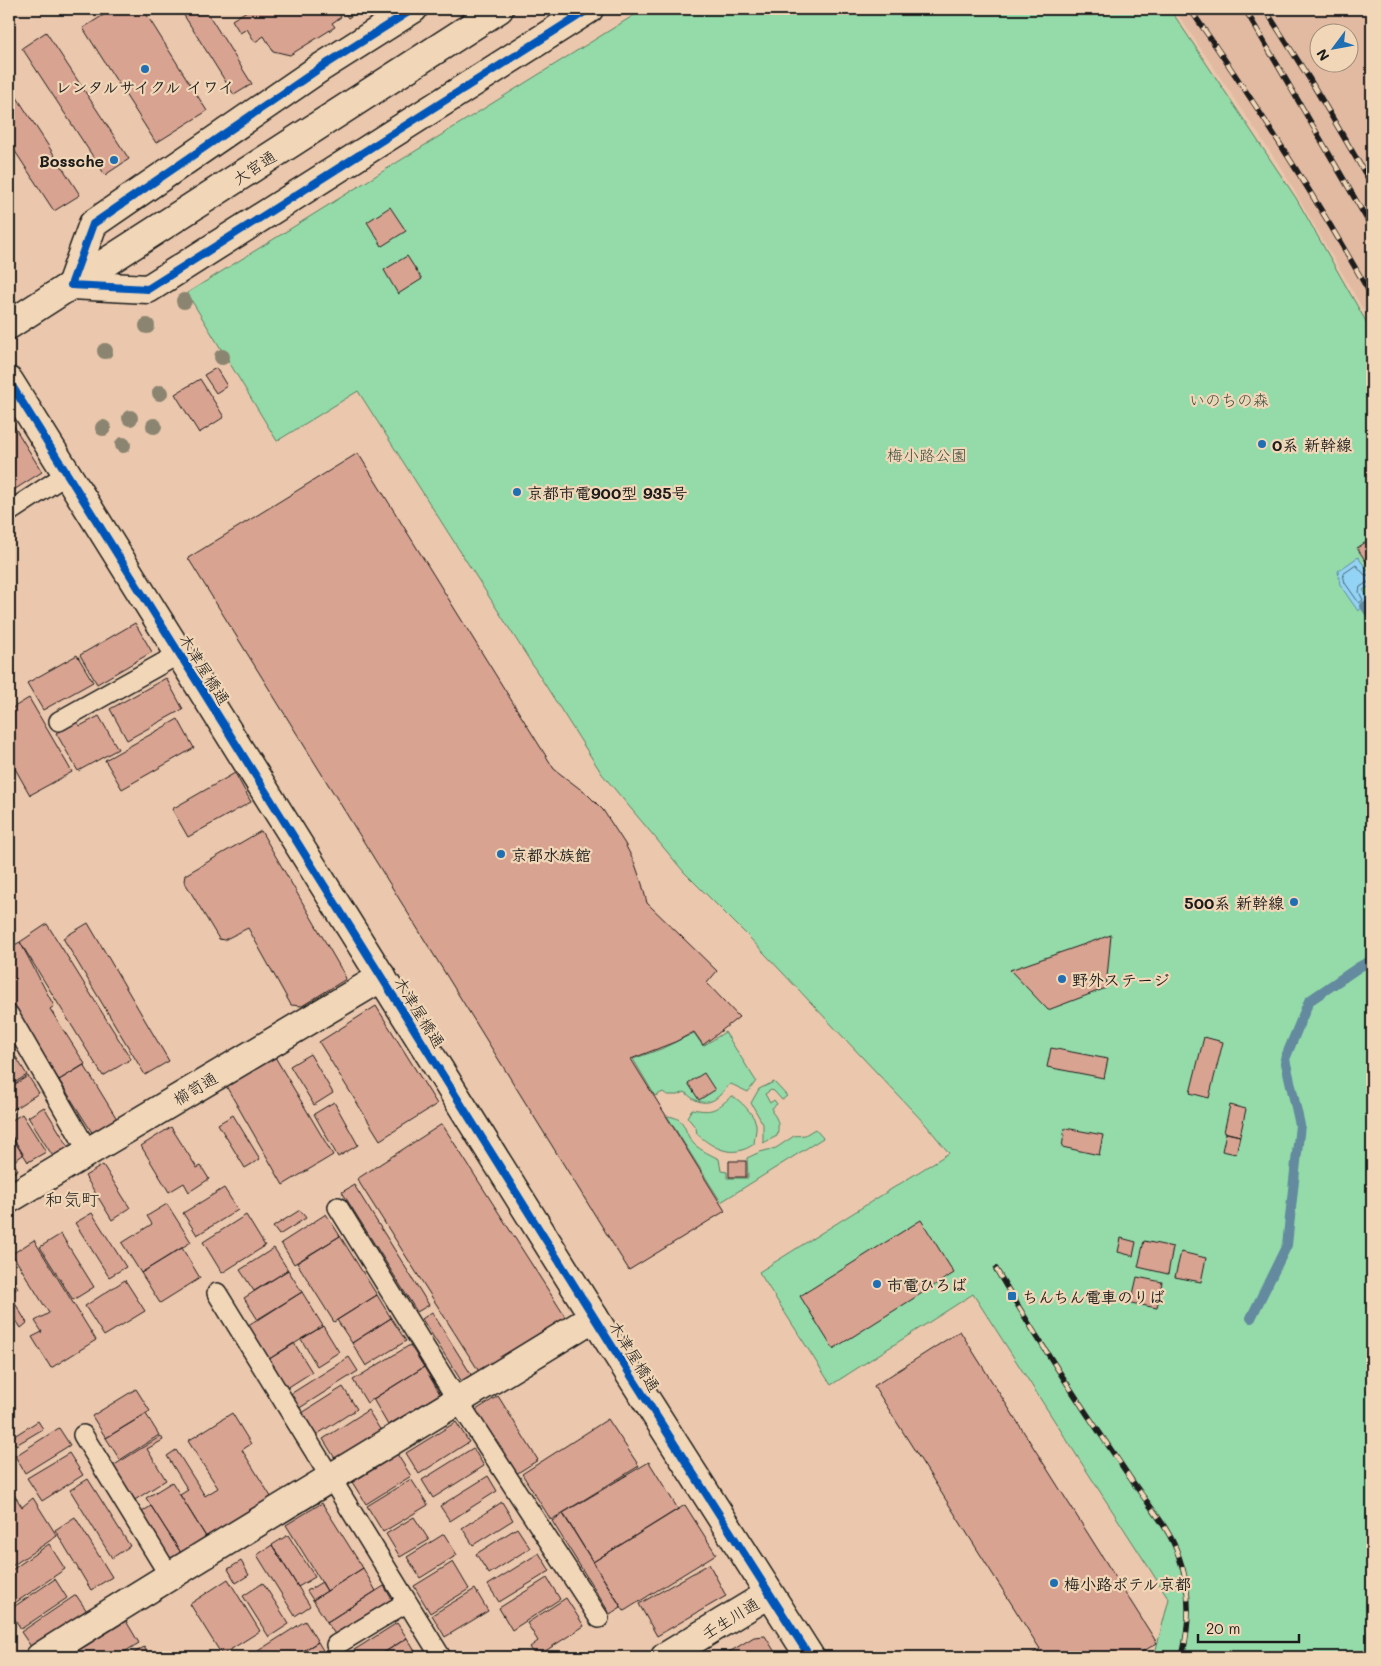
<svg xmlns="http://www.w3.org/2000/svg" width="1381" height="1666" viewBox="0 0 1381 1666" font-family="Mali,'Klee One',sans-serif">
  <rect width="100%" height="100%" fill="#ebc8ad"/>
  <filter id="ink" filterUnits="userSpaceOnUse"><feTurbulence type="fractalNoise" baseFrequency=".02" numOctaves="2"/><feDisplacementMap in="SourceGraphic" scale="10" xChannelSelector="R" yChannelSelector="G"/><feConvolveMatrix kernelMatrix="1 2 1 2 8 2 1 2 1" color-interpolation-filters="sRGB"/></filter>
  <g filter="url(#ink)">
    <path fill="#e2baa2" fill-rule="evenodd" d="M1174,9h198v316l-89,-154zM1318,32h30v30h-30z"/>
    <path fill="#94dba9" stroke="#587c62" d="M644,9h526l126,189 76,134v1325h-218l15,-58 -196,-305 -142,91 -72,-113 190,-119 -22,-27 -178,-189 -65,-65 -82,-98 -244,-383 -81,50 -90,-148z
      M725,1032l31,49 -8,11 -17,-8c-6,3 -7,7 -11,11 -12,12 -24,8 -35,-3l-7,3h-11l-4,-3 -8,4 -22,-37 28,-10 33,-16 9,13z
      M774,1082l13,14 -5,4 -8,-9 -3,-1 -6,4 5,9 4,-3 3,4 -5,4v4c7,8 7,14 5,24l-14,7v-19l-12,-21 8,-14z
      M732,1096c8,4 22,18 24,28 1,6 -2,14 -2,20 -21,15 -40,5 -57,-10l-1,-6 -9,-11 5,-8c22,4 23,1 40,-13z
      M667,1116c22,2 15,17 28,29 7,6 16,10 24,14l2,12 6,1v6h21l-1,-20 13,-6 16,-4 18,-12 11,-1 10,-6 8,9 -102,64z"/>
    <path fill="#93d3f5" stroke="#638a9e" d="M1358,557l10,14 4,-2v16l-9,5 8,12 -13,9 -18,-26 -2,-14z"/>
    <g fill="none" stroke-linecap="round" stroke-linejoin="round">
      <path stroke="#4c6573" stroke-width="1" d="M1372,575h-7l-9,-10 -13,9 2,9 14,20 4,-3 -4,-8 1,-5 8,-5 4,-1"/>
      <path stroke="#638a9e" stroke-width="10" d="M1365,606l7,10
        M1251,1318l36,-73 13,-120 -15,-66 24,-58 50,-34 13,-7"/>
    </g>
    <path fill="#d9a392" stroke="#1c1c1c" d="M113,9h30l64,102 -51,32 -73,-115z
      M180,9h25l47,75 -18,11z
      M250,9h86l5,8 -9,6 3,4 -45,28 -17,-4 -9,-15 -9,6 -8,-13 -7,4 -8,-13z
      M342,9h20l-14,9z
      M46,32l83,127 -24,16 -83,-127z
      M9,85l71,110 -26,16 -45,-69z
      M390,207l16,24 -24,15 -15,-24z
      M407,256l15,23 -24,15 -14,-24z
      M216,368l11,18 -11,7 -12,-18z
      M200,379l24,38 -25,16 -24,-39z
      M9,418l33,54 -33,21z
      M358,453l196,316 34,26 15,15 22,34 10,20 7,20 5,19 70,68 -10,12 32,34 -36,28 -9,-13 -19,10 -44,17 94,152 -96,59 -441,-712z
      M1372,538v25l-3,3 -12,-18z
      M135,623l17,29 -55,32 -17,-29z
      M77,655l16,27 -50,28 -16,-27z
      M166,678l17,31 -56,31 -17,-31z
      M29,698l43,74 -42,23 -21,-37v-48z
      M99,716l19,33 -40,22 -22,-38 21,-11 3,4z
      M178,719l16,29 -72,41 -17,-29z
      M235,773l16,29 -63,35 -16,-28z
      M261,831l83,143 2,5 -44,27 -11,-1 -43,-77 -24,12 -5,-1 -35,-58 1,-6z
      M88,923l81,138 -24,14 -82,-137z
      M47,924l84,135 -28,17 -83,-134z
      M1111,935l-5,53 -58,22 -38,-40z
      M20,942l34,64 -4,3 35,55 -26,16 -50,-80v-52z
      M376,1006l61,98 -57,36 -61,-98z
      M1204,1037l19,5 -14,56 -19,-5z
      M1051,1048l57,11 -4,19 -57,-11z
      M310,1054l23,39 -19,12 -24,-39z
      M16,1057l11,18 -18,11v-24z
      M275,1057l58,98 -50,30 -57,-99z
      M84,1065l33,54 -24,15 -34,-54z
      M704,1073l11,17 -16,10 -11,-17z
      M28,1076l11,17 -30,19v-24z
      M334,1102l24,43 -20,12 -24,-43z
      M1230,1105l16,4 -6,27 -16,-4z
      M44,1107l26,42 -16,9 -26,-41z
      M22,1114l24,38 -18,10 -19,-31v-9z
      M233,1115l27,44 -15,9 -27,-44z
      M442,1124l124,194 -86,55 -123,-194z
      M171,1127l26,41 4,-2 8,13 -20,13 -5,-9 -15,9 -28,-46z
      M1065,1128l38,7 -4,20 -37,-8z
      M9,1133l14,22 -9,6 -5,-8z
      M1226,1133l14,3 -4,18 -14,-3z
      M9,1155l9,15 -9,6z
      M729,1161h17v16h-17z
      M103,1165l27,43 -18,12 -27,-44z
      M354,1185l75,120 -12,7 -75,-120z
      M224,1188l14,22 -41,25 -14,-22z
      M167,1204l24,38 -50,31 -19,-30 30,-19 -5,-8z
      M300,1210l6,8 -27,17 -6,-8z
      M92,1213l34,54 -17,10 -34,-54z
      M326,1214l14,22 -46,28 -13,-21z
      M246,1215l19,31 -43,27 -19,-31z
      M921,1220l33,53 -121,76 -33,-53z
      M61,1234l33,53 -21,13 -33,-53z
      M340,1236l37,59 -43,27 -37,-59z
      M1121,1238l15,4 -3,14 -15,-4z
      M34,1240l62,100 -45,28 -19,-31 10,-5 -7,-11 14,-8 -37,-59z
      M1144,1241l29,6 -5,27 -30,-7z
      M182,1248l18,30 -40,25 -19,-30z
      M274,1248l14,22 -34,21 -14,-21z
      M1181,1252l25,6 -5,24 -26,-5z
      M288,1270l14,22 -44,28 -14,-22z
      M9,1273l9,15 -9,6z
      M1137,1277l25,5 -5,26 -26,-5z
      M125,1280l20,31 -41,25 -19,-30z
      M302,1292l21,34 -57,35 -21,-34z
      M377,1295l14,23 -39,25 -15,-23z
      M13,1300l14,23 -6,5 -12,-19v-6z
      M432,1312l40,64 -10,6 -40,-63z
      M391,1318l15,23 -40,25 -14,-23z
      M323,1326l16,26 -22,14 -16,-27z
      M960,1331l197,312 -23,14h-107l13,-8 -166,-263z
      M294,1343l18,29 -28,18 -18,-29z
      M410,1345l14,22 -57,36 -14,-23z
      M349,1357l9,14 -60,38 -9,-14z
      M424,1367l16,27 -52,31 -15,-26z
      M343,1387l14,22 -41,26 -14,-22z
      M136,1389l14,22 -44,27 -14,-22z
      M498,1396l40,64 -22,14 -40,-64z
      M368,1410l13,21 -45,29 -13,-21z
      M232,1413l19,31 -9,6 31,50 -65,40 -28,-45 8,-5 -21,-34 9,-6 29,46 13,-8 -30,-47z
      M146,1414l13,21 -39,25 -14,-22z
      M608,1419l31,47 -88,54 -29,-46z
      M38,1421l5,8 -27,16 -5,-7z
      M456,1422l13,20 -50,32 -13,-21z
      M59,1428l11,17 -45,28 -10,-17z
      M161,1436l2,4 -16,9 19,31 -36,23 -22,-34z
      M473,1448l11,18 -51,32 -11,-18z
      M69,1453l14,22 -41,26 -15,-23z
      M397,1454l14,22 -45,28 -14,-22z
      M649,1462l29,47 -85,53 -30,-49z
      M488,1476l9,15 -47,30 -10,-15z
      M88,1479l42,67 -18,12 -42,-68z
      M411,1479l17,26 -45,27 -16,-26z
      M172,1482l36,58 -25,16 -37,-58z
      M9,1487l13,20 11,-9 24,38 -48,32z
      M502,1502l11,18 -40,25 -11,-17z
      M322,1503l41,65 -36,23 -41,-66z
      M685,1505l31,49 -92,57 -31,-49z
      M151,1506l32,50 -16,10 -31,-50z
      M563,1514l58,93 -11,7 -58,-93z
      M75,1517l37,60 -21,13 -36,-60z
      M414,1517l15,23 -29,17 -14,-23z
      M517,1528l13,20 -41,26 -13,-20z
      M444,1534l13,21 -37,23 -13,-21z
      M288,1535l27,42 -17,10 -26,-42z
      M49,1544l16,25 -56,38v-35z
      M272,1545l38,61 -15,10 -38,-61z
      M539,1553l11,18 -51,31 -11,-17z
      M241,1561l8,14 -13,8 -8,-14z
      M453,1562l16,27 -39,24 -16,-27z
      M709,1564l17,32 -69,40 -18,-32z
      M363,1568l13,23 -49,31 -14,-22z
      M547,1578l13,21 -48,31 -13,-22z
      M55,1579l12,19 -46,31 -12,-19z
      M228,1579l32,52 -38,24 -32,-51z
      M322,1582l5,9 -14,9 -6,-9z
      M263,1583l26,41 -20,13 -26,-41z
      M384,1586l9,15 -57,35 -9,-14z
      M475,1589l13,22 -43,26 -13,-22z
      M76,1595l13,19 -55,37 -13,-19z
      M566,1598l18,28 -48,31 -6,-10 8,-6 -11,-18z
      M126,1621l13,22 -23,14h-48z
      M305,1621l13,21 -25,15h-31l-4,-6z
      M397,1623l10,15 -30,19h-34z
      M765,1636l13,21h-57l33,-20z
      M407,1638l9,15 -6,4h-33z
      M318,1642l9,15h-34z
      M144,1647l7,10h-23z"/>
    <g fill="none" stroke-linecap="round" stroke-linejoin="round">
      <defs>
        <path id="lane" d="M9,512l58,-38
          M59,721l120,-67
          M9,1015l79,136
          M338,1207l120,194 141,217
          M217,1293l224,364
          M83,1435l86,140
          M336,1645l71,-43"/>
        <path id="street" d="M413,9l-93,59 -227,156 -22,61 77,4 441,-280
          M9,1199l373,-222
          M40,1657c183,-116 370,-226 554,-340"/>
        <path id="secondary" d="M9,325l490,-316
          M9,381l603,965 198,311
          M665,1657l104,-63"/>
      </defs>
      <use href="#lane" stroke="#1c1c1c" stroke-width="22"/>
      <use href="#street" stroke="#1c1c1c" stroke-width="31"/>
      <use href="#secondary" stroke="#1c1c1c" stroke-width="31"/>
      <use href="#lane" stroke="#f1d7b8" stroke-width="19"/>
      <use href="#street" stroke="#f1d7b8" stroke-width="28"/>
      <use href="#secondary" stroke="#f1d7b8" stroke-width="28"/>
      <defs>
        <path id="rail" d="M1190,9c65,93 126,189 182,288
          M1245,9l127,219
          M1265,9l44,69 63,107
          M996,1269c37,63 77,125 118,185 9,13 17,26 26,38 15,21 31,40 39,65 12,32 11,67 3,100"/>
      </defs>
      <use href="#rail" stroke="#1c1c1c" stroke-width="5.5"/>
      <use href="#rail" stroke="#f1d7b8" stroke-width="4" stroke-dasharray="11" stroke-linecap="butt"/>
      <defs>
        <path id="cycleway" d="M413,9l-93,59 -227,156 -22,61 77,4 441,-280
          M9,381l603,965 198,311"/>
      </defs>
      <use href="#cycleway" stroke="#f1d7b8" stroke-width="11"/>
      <use href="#cycleway" stroke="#0057b8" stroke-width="8"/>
    </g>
    <g fill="#8a8470">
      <circle cx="184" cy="301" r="8"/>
      <circle cx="147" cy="326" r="8"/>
      <circle cx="105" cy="351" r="8"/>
      <circle cx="222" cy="357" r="8"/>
      <circle cx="160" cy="393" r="8"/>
      <circle cx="130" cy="418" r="8"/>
      <circle cx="154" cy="426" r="8"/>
      <circle cx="103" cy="428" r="8"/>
      <circle cx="123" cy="445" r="8"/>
    </g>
  </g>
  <g fill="#1f6fb2" stroke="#f1d7b8" stroke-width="2">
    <circle cx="145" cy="69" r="5"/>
    <circle cx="114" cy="160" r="5"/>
    <circle cx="1262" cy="444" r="5"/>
    <circle cx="517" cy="492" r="5"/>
    <circle cx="501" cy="854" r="5"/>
    <circle cx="1294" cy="902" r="5"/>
    <circle cx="1062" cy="979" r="5"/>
    <circle cx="877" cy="1284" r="5"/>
    <rect x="1007" y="1291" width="10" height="10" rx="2.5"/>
    <circle cx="1054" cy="1583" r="5"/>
  </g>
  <g text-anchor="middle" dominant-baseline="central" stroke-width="4.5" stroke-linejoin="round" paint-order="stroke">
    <g font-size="16" font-weight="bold" fill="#1c1c1c" stroke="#f1d7b8" text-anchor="start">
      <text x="145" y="86" text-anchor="middle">レンタルサイクル イワイ</text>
      <text x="104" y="160" text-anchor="end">Bossche</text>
      <text x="1272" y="444">0系 新幹線</text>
      <text x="527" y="492">京都市電900型 935号</text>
      <text x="511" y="854">京都水族館</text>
      <text x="1284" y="902" text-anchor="end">500系 新幹線</text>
      <text x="1072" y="979">野外ステージ</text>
      <text x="887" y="1284">市電ひろば</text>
      <text x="1022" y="1296">ちんちん電車のりば</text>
      <text x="1064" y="1583">梅小路ポテル京都</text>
    </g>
    <g font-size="16" fill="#1c1c1c" stroke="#f1d7b8">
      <text transform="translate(254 167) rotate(-33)">大宮通</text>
      <text transform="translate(205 669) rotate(58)">木津屋橋通</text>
      <text transform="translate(420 1012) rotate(58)">木津屋橋通</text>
      <text transform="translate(195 1088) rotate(-31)">櫛笥通</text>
      <text transform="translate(635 1356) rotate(58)">木津屋橋通</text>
      <text transform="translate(730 1618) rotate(-31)">壬生川通</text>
    </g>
    <g font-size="16" fill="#3a4c3f" stroke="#f1d7b8">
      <text x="1229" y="399">いのちの森</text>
      <text x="927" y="454">梅小路公園</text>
    </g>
    <g font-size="18" fill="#1c1c1c" stroke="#f1d7b8">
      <text x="72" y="1199">和気町</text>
    </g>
  </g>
  <rect width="1381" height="1666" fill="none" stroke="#f1d7b8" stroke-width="30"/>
  <rect x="15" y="15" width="1351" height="1636" fill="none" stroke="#1c1c1c" stroke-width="2" filter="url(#ink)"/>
  <g transform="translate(1334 48) rotate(238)"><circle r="24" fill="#f1d7b8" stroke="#9c8c7a"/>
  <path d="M0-4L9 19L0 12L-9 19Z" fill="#1f6fb2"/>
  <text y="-8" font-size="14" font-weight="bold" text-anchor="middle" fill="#1c1c1c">N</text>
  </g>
  <path d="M1198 1634v8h101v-8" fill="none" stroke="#1c1c1c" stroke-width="2.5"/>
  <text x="1206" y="1634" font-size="15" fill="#1c1c1c" stroke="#f1d7b8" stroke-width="4" paint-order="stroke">20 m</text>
</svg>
